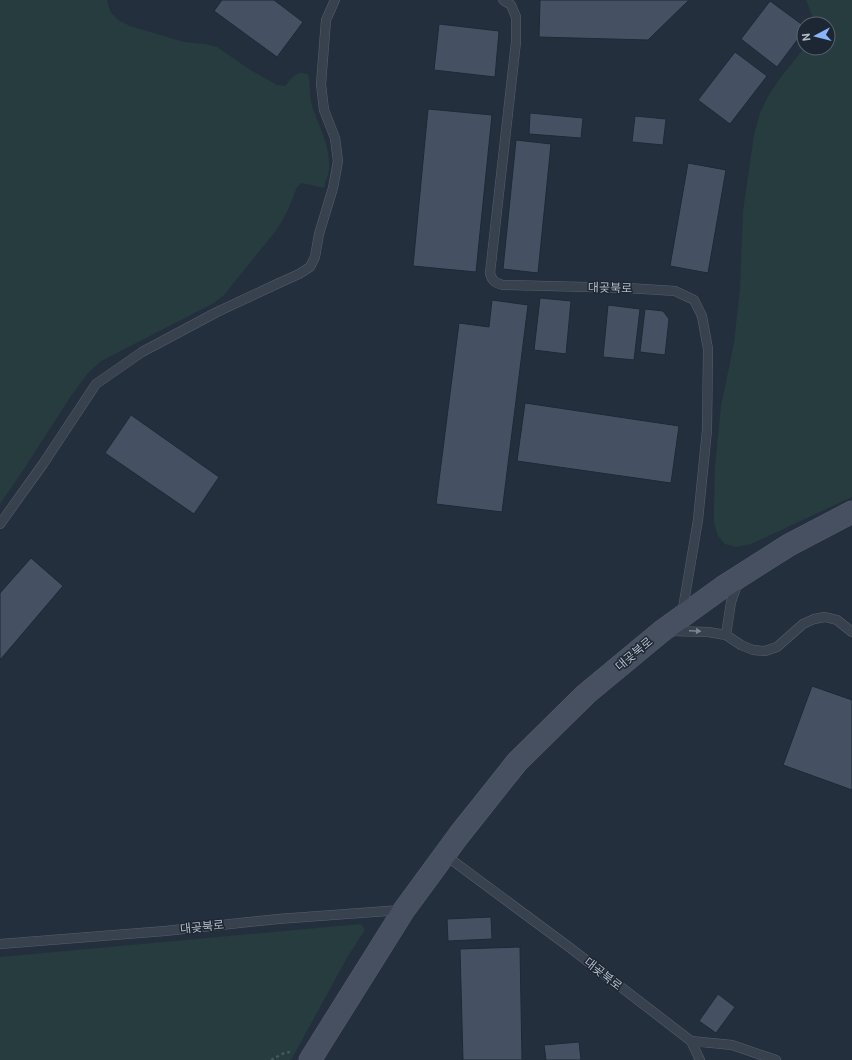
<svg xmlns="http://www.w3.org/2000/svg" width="852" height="1060" viewBox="0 0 852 1060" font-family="Roboto,'Noto Sans KR',sans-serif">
  <rect width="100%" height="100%" fill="#242f3e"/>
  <path fill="#263c3f" d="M0,0h107l3,11 8,9 12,6 54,16 21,2 12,3 35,24 25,14 8,1c7,-8 12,-17 23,-11 3,10 1,21 4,31 7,21 19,41 17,64 -1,6 -4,12 -5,18l-22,-5 -5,4 -9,23 -10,18 -54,67 -10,8 -113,58 -13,12 -17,23 -47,73 -24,35z
    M806,0h46v497l-101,47 -15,3 -11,-3 -7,-8 -4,-13v-18l1,-38 6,-61 13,-63 6,-54 3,-78 11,-76 6,-22 7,-15 11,-17 26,-33h24v-24h-15v-6z
    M361,924l4,6 -17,26 -57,104h-291v-103z"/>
  <path fill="#455162" stroke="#1f2835" d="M222,0h52l29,22 -26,35 -63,-46z
    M540,0h149l-41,40 -109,-3z
    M770,1l34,25v5l-27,36 -36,-28z
    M439,24l60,7 -4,46 -61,-7z
    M735,52l32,24 -37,48 -32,-24z
    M428,109l64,6 -16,157 -63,-6z
    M530,113l53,5 -2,20 -52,-4z
    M635,116l31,3 -3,26 -31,-3z
    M516,140l35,4 -13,129 -35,-4z
    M688,163l38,7 -18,103 -38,-7z
    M540,298l31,3 -5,53 -32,-4z
    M492,300l36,5 -26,207 -66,-8 23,-181 30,4z
    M608,305l32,4 -6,51 -31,-3z
    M645,309l18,2 6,8 -4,36 -25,-3z
    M525,403l154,23 -8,57 -154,-22z
    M131,415l88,62 -25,37 -89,-61z
    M31,558l32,28 -63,74v-67z
    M812,686l40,14v90l-69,-25z
    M491,917l1,22 -44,2 -1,-22z
    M520,947l2,113h-59l-3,-111z
    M718,994l17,13 -19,26 -17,-12z
    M579,1042l2,18h-35l-2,-15z"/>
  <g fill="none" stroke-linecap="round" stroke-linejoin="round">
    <defs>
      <path id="lane" d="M503,0l8,5 5,12v25l-26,231c2,8 5,10 13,12l124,3 48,3 19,9 8,16 6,33 -1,81 -9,90 -16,94
        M0,524l43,-60 53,-80 46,-32 75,-40 62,-29 20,-9 11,-7 5,-10 4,-23 14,-46 5,-27 -3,-23 -11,-28 -3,-26 5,-64 9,-20
        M671,631l37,1 18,3 15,10 12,5 12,1 12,-4 26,-23 11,-5 11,-2 12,3 15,12
        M726,635l5,-33 7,-20
        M445,855l124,92 122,94 41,4 44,15
        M0,944l165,-13 113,-12 123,-9
        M691,1041l9,19"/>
      <path id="secondary" d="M310,1060l94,-150 55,-75 58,-73 69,-68 76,-63 61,-44 66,-42 63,-33"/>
    </defs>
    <use href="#lane" stroke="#565f6c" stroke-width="10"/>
    <use href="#secondary" stroke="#565f6c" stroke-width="23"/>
    <path stroke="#44595c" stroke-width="2.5" stroke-dasharray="3 3" stroke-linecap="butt" d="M271,1060l13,-7 6,-1"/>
    <use href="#lane" stroke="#38414e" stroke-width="9"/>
    <use href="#secondary" stroke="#465061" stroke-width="22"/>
  </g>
  <defs><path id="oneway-solid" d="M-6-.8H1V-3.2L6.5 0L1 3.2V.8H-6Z"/></defs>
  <use fill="#7c8592" href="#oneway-solid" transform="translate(695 631) rotate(3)"/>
  <g text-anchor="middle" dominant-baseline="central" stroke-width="3" stroke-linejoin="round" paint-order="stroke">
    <g font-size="12" fill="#b4bcc9" stroke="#1d2633">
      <text transform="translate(610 288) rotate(1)">대곶북로</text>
      <text transform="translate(634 654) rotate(-40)">대곶북로</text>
      <text transform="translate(202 927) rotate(-6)">대곶북로</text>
      <text transform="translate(603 974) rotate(38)">대곶북로</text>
    </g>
  </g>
  <g transform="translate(816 36) rotate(263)"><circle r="19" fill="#1d2633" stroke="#59626f"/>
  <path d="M0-3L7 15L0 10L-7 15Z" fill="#8ab4f8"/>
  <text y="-6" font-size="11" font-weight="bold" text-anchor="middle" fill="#b4bcc9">N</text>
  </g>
</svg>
